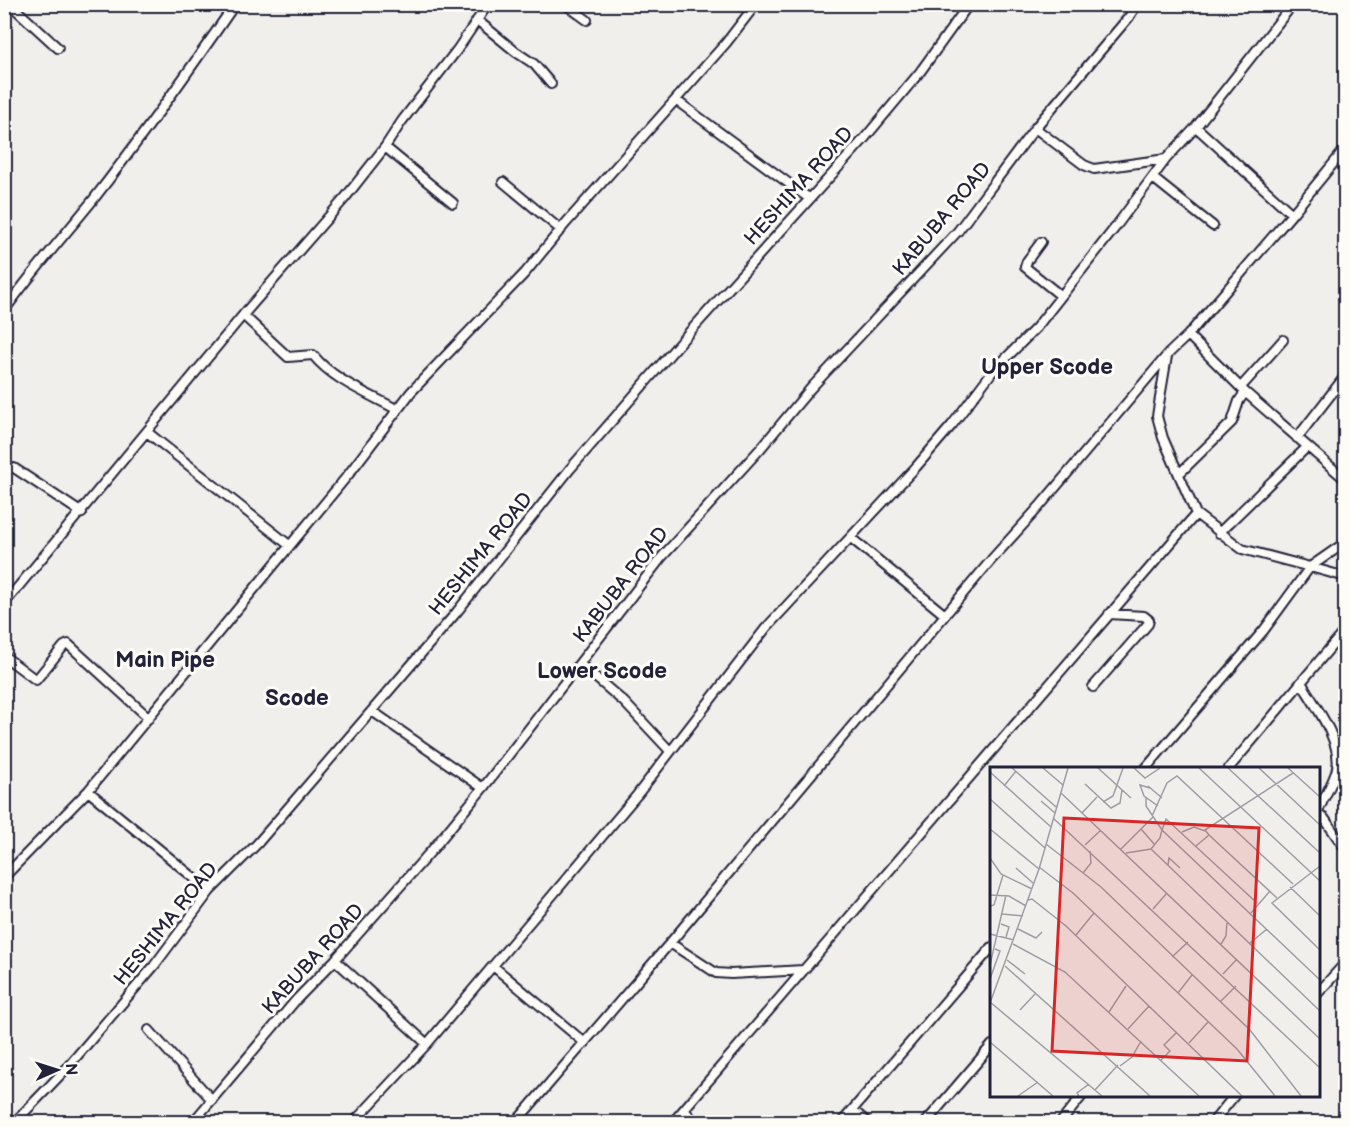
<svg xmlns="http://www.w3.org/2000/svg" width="1350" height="1127" viewBox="0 0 1350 1127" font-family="'Balsamiq Sans',sans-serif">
  <rect width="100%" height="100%" fill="#f0efec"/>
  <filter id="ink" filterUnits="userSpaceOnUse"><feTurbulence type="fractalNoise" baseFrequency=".0167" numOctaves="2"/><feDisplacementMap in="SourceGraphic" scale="12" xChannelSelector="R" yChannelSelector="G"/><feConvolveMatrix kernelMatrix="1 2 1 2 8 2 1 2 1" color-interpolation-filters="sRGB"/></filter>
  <g filter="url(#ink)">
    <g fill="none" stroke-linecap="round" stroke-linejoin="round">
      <defs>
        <path id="minor" d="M10,4l48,44
          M565,4l22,16
          M477,20l39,32 18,12 17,20
          M677,101l133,98
          M1196,127l96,87
          M1035,128l49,37 10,4 72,-10
          M385,147l68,56
          M1153,178l60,48
          M503,182l58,48
          M1041,242l-14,19 -2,6 36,29
          M4,311c28,-39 59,-74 89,-111 49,-63 96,-129 142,-196
          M243,315l45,42 25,-2c20,25 56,39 83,54
          M1188,335l57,57 101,88
          M1167,356l-10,60 6,22 33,76 46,35 68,18 36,-25
          M1241,387l42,-47
          M147,432l142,113
          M1297,438l49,-63
          M4,468h10l68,45
          M1179,474l53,-52 7,-21 6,-9
          M1219,533l88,-86
          M851,538l94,77
          M4,604l239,-289 102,-117 40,-51 17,-26 55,-71 31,-46
          M4,656l32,24 28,-34 4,-2 81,74
          M580,664l44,38 46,49
          M1301,682c14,24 41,59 36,86 -2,12 -14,30 -19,44
          M1093,687l55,-63 1,-4 -5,-4 -35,-2
          M372,711l111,77
          M1146,768l118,-138 46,-63 36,10
          M1229,768l117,-139
          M88,791l122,100
          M1318,815l6,3 22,32
          M4,877l84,-86 260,-316 63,-83 114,-119 41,-50 160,-180 30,-39
          M670,943l46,30 15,1 72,-4
          M335,960l92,84
          M493,966l92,77
          M1318,993l28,-31
          M149,1030l63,70
          M684,1110l11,12
          M853,1110l14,12
          M15,1122l50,-52 89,-104 56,-75 47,-47 199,-231 114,-144 115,-132 179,-198 56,-67 49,-68
          M193,1122l103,-122 39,-40 97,-110 51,-62 178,-230 100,-110 50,-60 147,-157 77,-103 94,-111 8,-13
          M354,1122l73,-78 210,-249 129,-167 150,-161 36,-42 40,-53 44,-44 78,-99 52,-70 30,-32 97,-123
          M516,1122l154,-179 322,-384 47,-52 129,-153 20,-19 104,-121 54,-66
          M673,1122l523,-608
          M842,1122l150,-175
          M926,1122l66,-77
          M1061,1122l21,-26
          M1213,1122l21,-26"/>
      </defs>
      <use href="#minor" stroke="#22223b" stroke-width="12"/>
      <use href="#minor" stroke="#fdfcf7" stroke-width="8"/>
    </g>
  </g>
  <g text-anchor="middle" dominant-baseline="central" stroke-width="6" stroke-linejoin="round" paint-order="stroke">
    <g font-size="20" fill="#22223b" stroke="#fdfcf7">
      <text transform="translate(799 186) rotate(-48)">HESHIMA ROAD</text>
      <text transform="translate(942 219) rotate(-50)">KABUBA ROAD</text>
      <text transform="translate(481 554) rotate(-51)">HESHIMA ROAD</text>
      <text transform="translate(621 585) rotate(-52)">KABUBA ROAD</text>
      <text transform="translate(166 924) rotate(-51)">HESHIMA ROAD</text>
      <text transform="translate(313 959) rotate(-48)">KABUBA ROAD</text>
    </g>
    <g font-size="22" font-weight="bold" fill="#22223b" stroke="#fdfcf7">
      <text x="1047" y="367">Upper Scode</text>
      <text x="165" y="660">Main Pipe</text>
      <text x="602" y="671">Lower Scode</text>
      <text x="297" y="698">Scode</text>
    </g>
  </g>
  <g transform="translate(990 767)">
    <rect width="330" height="330" fill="#f0efec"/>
    <path fill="none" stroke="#9e9da5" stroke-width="1.5" d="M22,1l44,39M53,1l20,17M108,1l33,30M144,1l11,10 15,-10M209,1l121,113M238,1l92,85M269,1l61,57M298,1l32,29M0,5l61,55M95,17l26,24 9,-5 2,-13M14,19l12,-15M158,19l14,12M160,21l-10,-3 4,11 14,10M71,26l259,246M0,32l55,49M51,34l14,12M113,35l10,-6 10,-28M92,46l15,-16M162,49l15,-33 10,-7 116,108M63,51l267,250M0,62l49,40M151,62l14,16M192,65l12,-5 11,4M219,68l68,63M56,77l55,43 149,143 51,66M95,78l16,-15M206,79l13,-11 -4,-5 88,-57M131,82l32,-32M161,82l169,162M136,86l25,-4 9,-11 2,-8 -16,-24v-8M0,91l11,16 31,15M178,98l1,-7 11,10M330,99l-48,37 48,47M49,100l34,26 164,156 38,47M26,101l17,15M93,106l8,-10 -1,-12M300,120l30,29M0,128l19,1 17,10M38,133l4,-1 34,27 176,170M267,136l-91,-84 -4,11 158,150M0,139l4,-1 9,-30M163,142l14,-16M261,146l19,-22M12,147l21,2M11,157l8,3 -3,10M28,162l18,9 6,-6M0,167l24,6M86,168l18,-22M260,176l17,-14M23,177l52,28 134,124M231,177l5,-8 1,-15M182,190l16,-15M17,193l18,14M0,198l16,-70M15,199l145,130M233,207l14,-15M0,212l10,-28 -5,-2M188,226l14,-18M231,234l15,-15M0,235l112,94M0,236l49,-134 29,-101M30,243l15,-16M119,245l17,-26M138,262l21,-23M0,275l63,54M199,276l19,-21M171,293l9,-9 -6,-6 13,-13M130,299l12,-9 9,-16M105,323l23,-25M28,329l20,-14M89,329l-2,-3 12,-9"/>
    <path fill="#d62828" fill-opacity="0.15" stroke="#d62828" stroke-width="3" d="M74,51l195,10 -12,233 -195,-10z"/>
    <rect width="330" height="330" fill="none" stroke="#22223b" stroke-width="3"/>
  </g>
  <rect width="1350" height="1127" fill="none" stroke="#fdfcf7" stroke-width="24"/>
  <rect x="12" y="12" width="1326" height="1103" fill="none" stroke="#22223b" stroke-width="2" filter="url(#ink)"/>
  <g transform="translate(57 1070) rotate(87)" stroke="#fdfcf7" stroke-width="4.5" paint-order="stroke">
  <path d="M0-4.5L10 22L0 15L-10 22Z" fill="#22223b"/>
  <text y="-9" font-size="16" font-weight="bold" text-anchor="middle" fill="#22223b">N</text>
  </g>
</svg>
